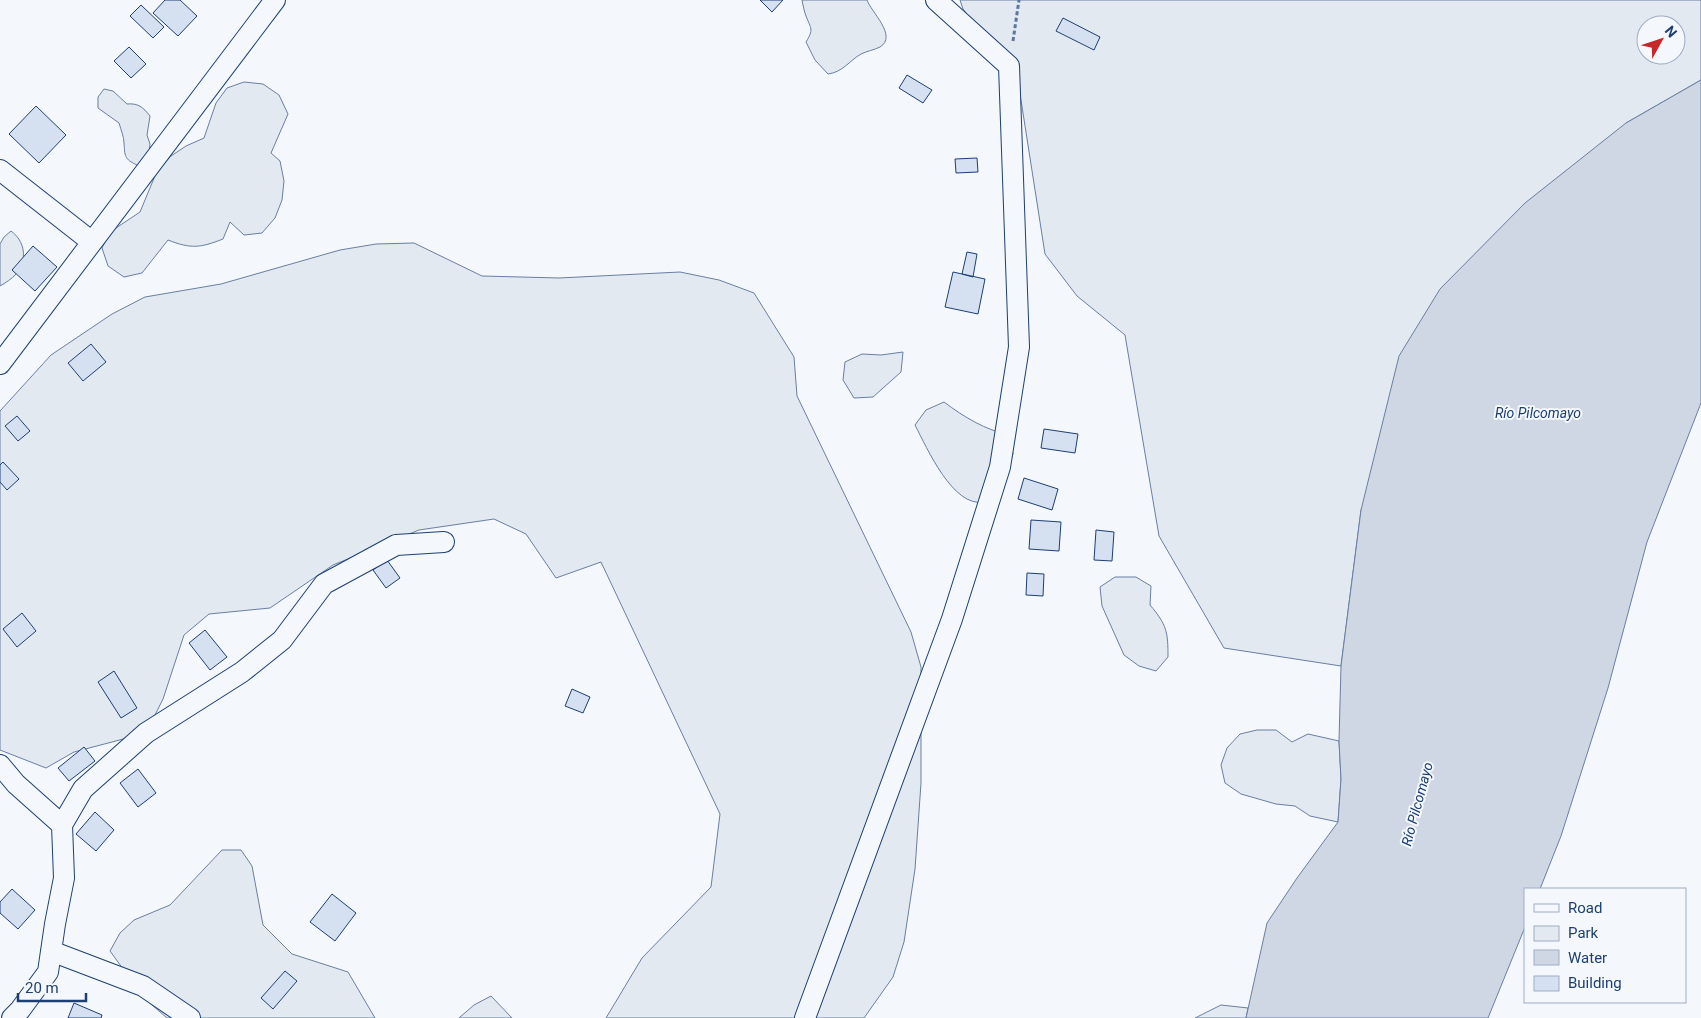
<svg xmlns="http://www.w3.org/2000/svg" width="1701" height="1018" viewBox="0 0 1701 1018" font-family="Roboto,sans-serif">
  <rect width="100%" height="100%" fill="#f4f7fb"/>
  <path fill="#e3e9f0" stroke="#687fa3" fill-rule="evenodd" d="M802,0h65c4,12 31,36 13,47 -6,3 -13,4 -19,7 -12,7 -18,18 -33,20l-13,-14 -9,-18c8,-13 5,-13 0,-26 -2,-5 -3,-11 -4,-16z
    M960,0h741v80l-75,43 -265,387 -20,156 -117,-18 -65,-112 -34,-201 -48,-39 -32,-42 -27,-173 -55,-72zM1646,25h30v30h-30z
    M244,82l19,2 16,11 9,19 -17,39 9,8 4,20 -2,19 -7,18 -13,15 -18,2 -14,-13 -7,17c-23,9 -32,10 -55,1l-26,33 -18,4 -16,-11 -6,-18 8,-16 30,-20 17,-41 14,-15 15,-10 18,-8 12,-35 11,-15z
    M104,89l9,2 14,13c11,-1 16,3 23,12l-3,19 3,9 -1,9 -4,8 -8,4c-13,-6 -12,-9 -13,-22 0,-6 -3,-13 -5,-20l-21,-15v-11z
    M11,231c14,10 17,29 5,43 -4,5 -11,9 -16,12v-42l4,-7z
    M414,243l68,33 77,2 121,-6 39,8 35,13 40,64 3,39 114,236 10,35v116l-6,86 -11,73 -11,35 -29,41h-258l36,-60 69,-71 9,-73 -119,-252 -45,16 -30,-44 -32,-15 -75,11 -86,35 -63,43 -61,6 -25,21 -21,64 -17,34 -72,19 -28,16 -46,-18v-339l51,-56 61,-41 33,-17 76,-13 119,-34 36,-6z
    M903,352l-2,20 -28,25 -19,1 -11,-18 2,-18 17,-8 19,1z
    M944,402c20,15 41,28 66,33l3,19 -12,37c-5,3 -12,9 -17,11 -31,6 -57,-54 -69,-77l11,-15z
    M1115,577h21l15,9 -1,19c17,20 18,27 18,52l-12,14 -17,-5 -15,-11 -22,-49 -2,-19z
    M1257,730h19l16,12 16,-8 31,7 2,38 -3,43 -28,-6 -15,-10 -19,-2 -35,-10 -16,-11 -4,-18 6,-17 13,-14z
    M222,850h19l11,16 11,59 29,29 56,18 27,46h-208l-23,-20 -34,-47 10,-18 14,-13 36,-15z
    M491,996l21,22h-53l15,-13z
    M1221,1005l27,3 -2,10h-51z"/>
  <path fill="#cfd7e4" stroke="#687fa3" d="M1701,80v323l-54,139 -39,146 -47,148 -21,53h-15v38l-37,91h-242l21,-95 30,-45 41,-56 3,-43 -2,-38 2,-75 20,-156 38,-154 41,-67 85,-86 101,-80z"/>
  <path fill="#d5e0f0" stroke="#1d3f73" d="M165,0h15l17,16 -19,20 -25,-23z
    M760,0h23l-11,12z
    M141,5l23,22 -11,11 -23,-22z
    M1063,18l37,19 -6,13 -38,-19z
    M129,47l17,17 -15,14 -17,-17z
    M907,75l25,15 -9,13 -24,-15z
    M36,106l30,29 -27,28 -30,-29z
    M977,158l1,14 -22,1 -1,-14z
    M33,246l24,21 -22,24 -23,-21z
    M967,252l10,2 -4,23 -11,-3z
    M953,272l32,7 -7,35 -33,-7z
    M91,344l15,18 -23,19 -15,-18z
    M17,416l13,15 -12,10 -13,-15z
    M1044,429l34,5 -3,19 -34,-5z
    M3,462l16,17 -12,11 -7,-8v-17z
    M1024,478l34,11 -6,21 -34,-11z
    M1031,520l30,2 -2,29 -30,-2z
    M1096,530l18,2 -2,29 -18,-1z
    M387,560l13,18 -14,10 -13,-18z
    M1027,573l17,1 -1,22 -17,-1z
    M22,613l14,18 -19,16 -14,-18z
    M205,630l22,27 -17,13 -21,-27z
    M114,671l23,37 -16,10 -23,-36z
    M572,689l18,8 -7,16 -18,-7z
    M84,747l11,14 -26,20 -11,-13z
    M138,769l18,24 -18,14 -18,-24z
    M95,812l19,18 -18,21 -20,-17z
    M12,889l23,21 -17,19 -18,-16v-11z
    M332,894l24,19 -21,28 -25,-19z
    M285,971l12,10 -24,28 -12,-11z
    M74,1003l28,12 -1,3h-33z"/>
  <g fill="none" stroke-linecap="round" stroke-linejoin="round">
    <defs>
      <path id="minor" d="M0,170l92,72
        M0,364l275,-364
        M0,765l16,19 46,41
        M51,951l92,35 47,32
        M12,1018l8,-8 28,-38 7,-48 9,-46 -2,-53 21,-36 63,-56 96,-61 40,-32 42,-56 72,-39 48,-3
        M805,1018l147,-399 48,-152 19,-120 -10,-281 -73,-66"/>
    </defs>
    <use href="#minor" stroke="#1d3f73" stroke-width="22"/>
    <path stroke="#5e769c" stroke-width="3" stroke-dasharray="4 2.5" stroke-linecap="butt" d="M1013,41l6,-41"/>
    <use href="#minor" stroke="#f4f7fb" stroke-width="20"/>
  </g>
  <g text-anchor="middle" dominant-baseline="central" stroke-width="4" stroke-linejoin="round" paint-order="stroke">
    <g font-size="14" font-style="italic" fill="#1d3f73" stroke="#f4f7fb">
      <text x="1538" y="413">Río Pilcomayo</text>
      <text transform="translate(1417 804) rotate(-75)">Río Pilcomayo</text>
    </g>
  </g>
  <rect x="1524" y="888" width="162" height="115" fill="#f4f7fb" stroke="#9eadc5"/>
  <rect x="1534" y="904" width="25" height="8" fill="#f4f7fb" stroke="#9eadc5"/>
  <text x="1568" y="913" font-size="15" fill="#1d3f73">Road</text>
  <rect x="1534" y="926" width="25" height="15" fill="#e3e9f0" stroke="#9eadc5"/>
  <text x="1568" y="938" font-size="15" fill="#1d3f73">Park</text>
  <rect x="1534" y="950" width="25" height="15" fill="#cfd7e4" stroke="#9eadc5"/>
  <text x="1568" y="963" font-size="15" fill="#1d3f73">Water</text>
  <rect x="1534" y="976" width="25" height="15" fill="#d5e0f0" stroke="#9eadc5"/>
  <text x="1568" y="988" font-size="15" fill="#1d3f73">Building</text>
  <g transform="translate(1661 40) rotate(50)"><circle r="24" fill="#f4f7fb" stroke="#9eadc5"/>
  <path d="M0-4L9 19L0 12L-9 19Z" fill="#c62828"/>
  <text y="-8" font-size="14" font-weight="bold" text-anchor="middle" fill="#1d3f73">N</text>
  </g>
  <path d="M18 993v8h68v-8" fill="none" stroke="#1d3f73" stroke-width="2.5"/>
  <text x="25" y="993" font-size="15" fill="#1d3f73" stroke="#f4f7fb" stroke-width="4" paint-order="stroke">20 m</text>
</svg>
